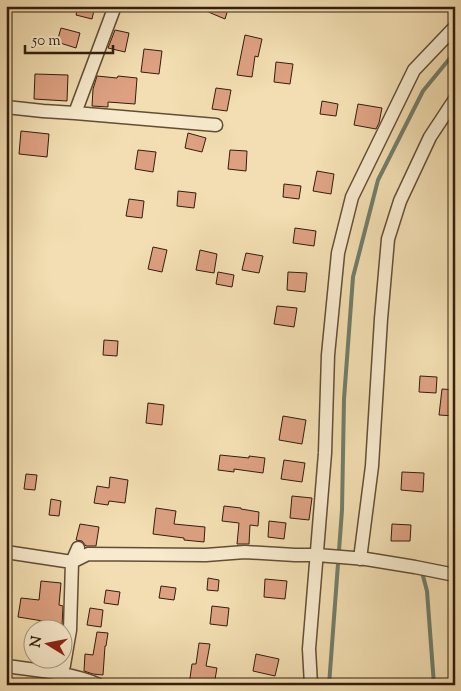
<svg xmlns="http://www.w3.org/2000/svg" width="461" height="691" viewBox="0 0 461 691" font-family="'Sorts Mill Goudy',serif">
  <rect width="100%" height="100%" fill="#f2deb2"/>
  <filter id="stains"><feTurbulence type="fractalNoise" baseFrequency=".004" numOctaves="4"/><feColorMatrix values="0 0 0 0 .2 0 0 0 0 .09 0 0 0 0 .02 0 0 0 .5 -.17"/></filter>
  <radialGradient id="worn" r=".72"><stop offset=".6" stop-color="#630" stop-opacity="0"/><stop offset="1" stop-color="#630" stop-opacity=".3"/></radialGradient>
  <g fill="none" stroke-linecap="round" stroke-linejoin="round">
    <path stroke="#727d69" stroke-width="4" d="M423,576l4,15 7,94
      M329,685l13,-175 2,-111 9,-122 25,-97 45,-89 32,-39"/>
  </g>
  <path fill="#dda182" stroke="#331e0b" d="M78,6h17l-3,13 -16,-4z
    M194,6h35l-4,13z
    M61,28l19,5 -4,15 -19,-6z
    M115,30l14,3 -4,19 -17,-4z
    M245,35l17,4 -4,18 -3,-1 -3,21 -15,-2z
    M144,49l18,2 -3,23 -18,-2z
    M276,62l17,2 -3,20 -16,-2z
    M35,74l33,1 -1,26 -33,-2z
    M97,76l20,2 1,-2 19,2 -2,26 -27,-2v5l-16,-1 1,-17z
    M216,88l15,2 -4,21 -15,-2z
    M322,101l16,3 -2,12 -16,-2z
    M358,104l24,4 -3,15 -3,6 -22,-4z
    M21,131l28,3 -2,23 -28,-3z
    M188,133l18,5 -4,14 -17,-4z
    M138,150l18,2 -3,20 -18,-3z
    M230,150l17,1 -1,20 -18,-2z
    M317,171l17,3 -3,20 -18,-3z
    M284,184l17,2 -2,13 -16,-2z
    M178,191l18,2 -2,15 -17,-2z
    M129,199l15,2 -2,17 -16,-2z
    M295,228l21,3 -2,15 -21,-3z
    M153,247l14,3 -5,22 -14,-3z
    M200,250l17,4 -3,19 -18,-3z
    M246,253l17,3 -4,17 -17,-3z
    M218,272l16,3 -2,12 -16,-3z
    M288,272l19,1 -2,19 -18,-2z
    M277,306l20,2 -3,19 -20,-3z
    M104,340l14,1 -1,15 -14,-1z
    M420,376l17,1 -1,16 -17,-1z
    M442,389l13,1v26l-16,-1z
    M148,403l16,2 -2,20 -16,-2z
    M283,416l23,4 -4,24 -23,-4z
    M220,455l29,3v-2l16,2 -2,15 -29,-4v3l-16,-2z
    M284,460l21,3 -3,19 -21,-3z
    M402,472l22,1 -1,19 -22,-2z
    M26,474l11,1 -2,15 -11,-1z
    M110,477l18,3 -3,23 -16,-2 -1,4 -14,-2 3,-17 12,2z
    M292,496l20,2 -3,22 -19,-2z
    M51,499l10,2 -2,15 -10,-1z
    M224,506l17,2v1l18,3 -1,14 -8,-1 -1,19h-12l2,-21 -17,-2z
    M156,508l20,3 -2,13 31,3 -1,15 -20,-2v-2l-31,-4z
    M269,521l17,2 -2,16 -16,-2z
    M80,524l19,3 -3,19h-10l-4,-5 -6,-1z
    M392,524l19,1 -1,16h-19z
    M208,578l11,2 -1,11 -11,-1z
    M265,579l22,2 -2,18 -21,-2z
    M41,581l20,2 -2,22 4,1 -1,20 -19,-3v-2l-25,-4 3,-19 18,2z
    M161,586l15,2 -2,12 -15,-2z
    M106,590l14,2 -2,13 -14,-2z
    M212,606l17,2 -2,18 -17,-2z
    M90,608l13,2 -2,17 -14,-2z
    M97,632l11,1 -2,13h-1l-2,29 -10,-1 -9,-3 1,-17 8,1z
    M199,643l11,1 -4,22 11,2 -3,17h-25l3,-21h4z
    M256,654l23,5 -4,17 -22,-5z"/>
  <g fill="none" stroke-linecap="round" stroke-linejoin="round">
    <defs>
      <path id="minor" d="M6,107l37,4 32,2 141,12
        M75,113l40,-107
        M6,552l66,10 16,-8 118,1 39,-3 50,3h22l49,4 49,8 40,8
        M360,559l12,-93 9,-147 7,-80 12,-38 30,-64 25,-38
        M6,666c29,4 67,7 93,19
        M58,685l6,-20 6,-35 2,-68 6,-14
        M311,685l-2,-36 16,-196 3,-98 10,-102 14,-56 62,-127 41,-43"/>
    </defs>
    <use href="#minor" stroke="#634e35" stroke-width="15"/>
    <use href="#minor" stroke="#f7eacd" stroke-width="12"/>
  </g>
  <rect width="461" height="691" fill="none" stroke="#f2deb2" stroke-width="25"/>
  <rect x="8" y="8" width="446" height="676" fill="none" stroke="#331e0b" stroke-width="2.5"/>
  <rect x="12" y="12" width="436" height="666" fill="none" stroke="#331e0b"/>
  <g transform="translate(48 644) rotate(280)"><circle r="24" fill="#f7eacd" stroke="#a9987f"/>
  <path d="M0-4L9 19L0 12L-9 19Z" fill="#8f2418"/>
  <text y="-8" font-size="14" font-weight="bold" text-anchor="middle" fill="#331e0b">N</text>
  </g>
  <path d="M25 45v8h88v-8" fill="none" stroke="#331e0b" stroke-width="2.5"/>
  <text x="32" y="45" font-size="15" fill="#331e0b" stroke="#f7eacd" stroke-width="4" paint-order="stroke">50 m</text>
  <rect width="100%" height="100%" filter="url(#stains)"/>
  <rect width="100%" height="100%" fill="url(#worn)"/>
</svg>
